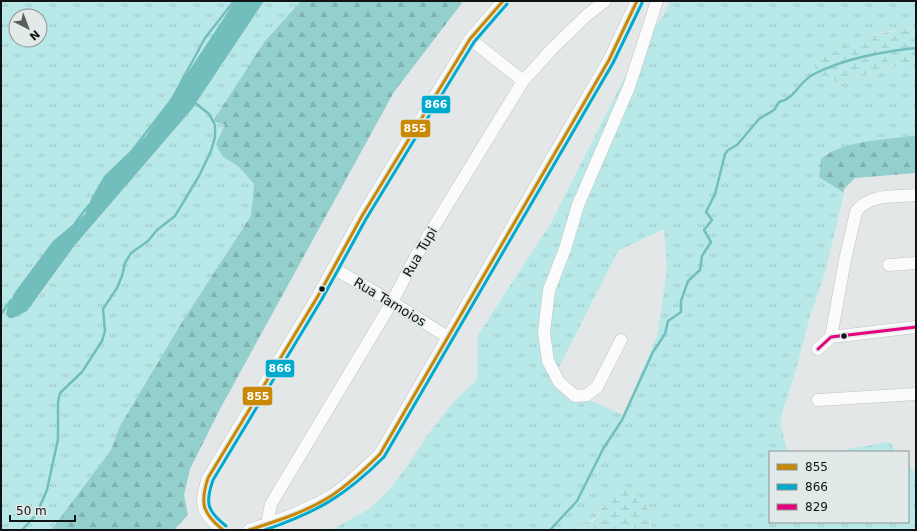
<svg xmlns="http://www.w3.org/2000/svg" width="917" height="531" viewBox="0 0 917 531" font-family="'DejaVu Sans',sans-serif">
  <defs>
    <pattern id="grass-tufts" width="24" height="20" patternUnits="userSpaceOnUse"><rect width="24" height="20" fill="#b8e9e8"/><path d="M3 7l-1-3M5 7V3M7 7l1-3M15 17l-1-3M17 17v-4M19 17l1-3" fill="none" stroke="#9dc7c6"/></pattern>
    <pattern id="forest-firs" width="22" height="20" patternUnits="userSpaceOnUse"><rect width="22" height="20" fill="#93cfcd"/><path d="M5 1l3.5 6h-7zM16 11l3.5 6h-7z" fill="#7eb1af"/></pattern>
    <pattern id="wetland-marsh" width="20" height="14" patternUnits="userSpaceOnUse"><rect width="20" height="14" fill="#b8e9e8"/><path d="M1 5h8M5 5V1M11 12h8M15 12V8" fill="none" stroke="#9dc7c6"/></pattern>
  </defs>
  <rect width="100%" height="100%" fill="#e3e7e7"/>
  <path fill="url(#grass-tufts)" fill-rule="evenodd" d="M1,1h234l-89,135 -42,40 -12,21 -7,16 -32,28 -38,51 -8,17 32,-13 36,-51 117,-136 72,-108h37l-36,40 -51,80 11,4 -3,31 16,10 16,18 -3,32 -69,106 -62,104 -9,24 -60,80h-50zM16,16h24v24h-24z
    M670,1h246v25l-32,6 -20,8 -24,42 76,-21v74l-75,13 -15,6 -7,23 25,16 -19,80 -15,43 -16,61 -12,36 -2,11 8,28h-18v70h138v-57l8,8v57h-264l-5,-25 -44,-1c-7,23 -16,13 -31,26h-241l38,-21 20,-19 19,-25 18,-28 29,-37 19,-17 3,-6 1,-42 73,-112 86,-170 26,-37zM664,229l3,41 -10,66 -34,79 -72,-32 67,-132z
    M890,442l6,10h-60l7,-2z"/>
  <path fill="url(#forest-firs)" d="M301,1h158l3,2 -68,89 -174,317 -30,60 -6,26 4,20 -14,15h-123l60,-80 9,-24 62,-104 69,-106 3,-32 -16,-18 -16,-10 -6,-12 9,-19 -12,-4 52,-80z
    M916,135v38l-61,5 -11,11v4l-25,-16 2,-18c20,-19 68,-19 95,-24z"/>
  <path fill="url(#wetland-marsh)" d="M916,26v35l-76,21c-13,-1 -19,-5 -26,-16 15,-20 77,-36 102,-40z
    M620,490l16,3 11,12 5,25h-80l7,-6 14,-3 6,-5 4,-12z"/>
  <path fill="#72bebc" d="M235,1h29l-72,108 -117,136 -48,66 -14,7h-4l-3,-4 1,-5 8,-17 38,-51 32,-27 7,-17 12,-21 42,-40z"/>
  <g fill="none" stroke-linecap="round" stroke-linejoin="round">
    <path stroke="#72bebc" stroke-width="2.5" d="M131,152l41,-53 33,-61 29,-37
      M75,223l14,-18
      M1,314l10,-14
      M22,530l14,-15 11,-25 11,-51v-37l2,-9 22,-21 20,-31 3,-10 -2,-22 14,-21 5,-12 3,-13 6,-10 17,-12 9,-11 18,-14 24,-40 12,-25 4,-14v-12l-6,-11 -15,-12
      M550,530l27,-29 26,-52 19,-29 31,-68 12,-18 3,-13 13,-9v-11l7,-20 12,-11 2,-14 9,-14 -7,-12 8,-10 -6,-8 9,-18 10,-40 3,-4 9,-5 22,-26 15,-9 5,-8c17,-4 19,-20 35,-28 32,-16 67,-22 102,-26"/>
    <defs>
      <path id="minor" d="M470,39l53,42
        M889,265l27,-2
        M333,268l59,34 54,34
        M831,337l14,-77 11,-48c13,-19 39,-15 60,-17
        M621,340l-24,47 -10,8 -12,1 -16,-14 -11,-21 -4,-28 5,-43 16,-41 13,-44 51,-118 28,-86
        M818,349l13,-12 85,-10
        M818,400l98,-6
        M267,524l4,-20 121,-202 24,-46 107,-175 29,-32 35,-34 18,-14
        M223,530c-22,-17 -24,-26 -15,-52l110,-182 44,-80 108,-177 33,-38
        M249,530c27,-9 57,-19 82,-34 18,-12 33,-27 49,-42l229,-394 28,-59"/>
    </defs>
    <use href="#minor" stroke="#c0c3c3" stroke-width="13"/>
    <use href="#minor" stroke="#fbfbfb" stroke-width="12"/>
    <defs>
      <path id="bus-1" d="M223,530c-21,-17 -23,-27 -15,-52l110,-182 44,-80 108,-177 33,-38
        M249,530c28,-9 57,-18 82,-34 18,-12 34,-27 49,-42l229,-394 28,-59"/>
      <path id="bus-2" d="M226,526c-19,-15 -21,-23 -13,-46l109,-181 44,-80 108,-177 33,-38
        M265,530c52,-18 80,-34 119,-73l229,-394 29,-60"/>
      <path id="bus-3" d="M818,349l13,-12 85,-10"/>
    </defs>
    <use href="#bus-1" stroke="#e1e9e9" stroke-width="6"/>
    <use href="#bus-2" stroke="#e1e9e9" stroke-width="6"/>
    <use href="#bus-3" stroke="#e1e9e9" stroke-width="6"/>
    <use href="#bus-1" stroke="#c98904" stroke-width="3"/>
    <use href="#bus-2" stroke="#00a9ce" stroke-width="3"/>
    <use href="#bus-3" stroke="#e5007d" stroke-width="3"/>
  </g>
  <g fill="#101313" stroke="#e1e9e9" stroke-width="1.5">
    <circle cx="322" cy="289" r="3.5"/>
    <circle cx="844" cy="336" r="3.5"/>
  </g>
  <g text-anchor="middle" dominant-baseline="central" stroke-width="3.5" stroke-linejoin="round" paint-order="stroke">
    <g font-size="13" fill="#101313" stroke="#e1e9e9">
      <text transform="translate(420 252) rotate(-60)">Rua Tupi</text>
      <text transform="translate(390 302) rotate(31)">Rua Tamoios</text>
    </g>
  </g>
  <g stroke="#e1e9e9" stroke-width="1.5">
    <rect x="421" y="95" width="30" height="19" rx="4" fill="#00a9ce"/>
    <rect x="400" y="119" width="31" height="19" rx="4" fill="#c98904"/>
    <rect x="265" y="359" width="30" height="19" rx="4" fill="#00a9ce"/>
    <rect x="242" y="386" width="31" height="20" rx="4" fill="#c98904"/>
  </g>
  <g font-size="11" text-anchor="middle" font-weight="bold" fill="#fff">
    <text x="436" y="108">866</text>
    <text x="415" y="132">855</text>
    <text x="280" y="372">866</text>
    <text x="258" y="400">855</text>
  </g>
  <rect width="917" height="531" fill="none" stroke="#101313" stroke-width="4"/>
  <rect x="769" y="451" width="140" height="72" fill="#e1e9e9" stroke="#8d9393"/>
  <rect x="777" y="464" width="20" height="6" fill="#c98904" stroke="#8d9393"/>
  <text x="805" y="471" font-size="12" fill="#101313">855</text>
  <rect x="777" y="484" width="20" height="6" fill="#00a9ce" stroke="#8d9393"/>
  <text x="805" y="491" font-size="12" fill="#101313">866</text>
  <rect x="777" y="504" width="20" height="6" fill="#e5007d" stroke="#8d9393"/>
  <text x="805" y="511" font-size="12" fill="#101313">829</text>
  <g transform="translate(28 28) rotate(138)"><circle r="19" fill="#e1e9e9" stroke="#8d9393"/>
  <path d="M0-3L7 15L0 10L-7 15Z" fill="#5a5d5d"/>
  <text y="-6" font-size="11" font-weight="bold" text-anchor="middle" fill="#101313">N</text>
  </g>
  <path d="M10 515v6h65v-6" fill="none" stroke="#101313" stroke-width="2"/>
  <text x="16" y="515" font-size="12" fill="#101313" stroke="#e1e9e9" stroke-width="3" paint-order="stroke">50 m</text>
</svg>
